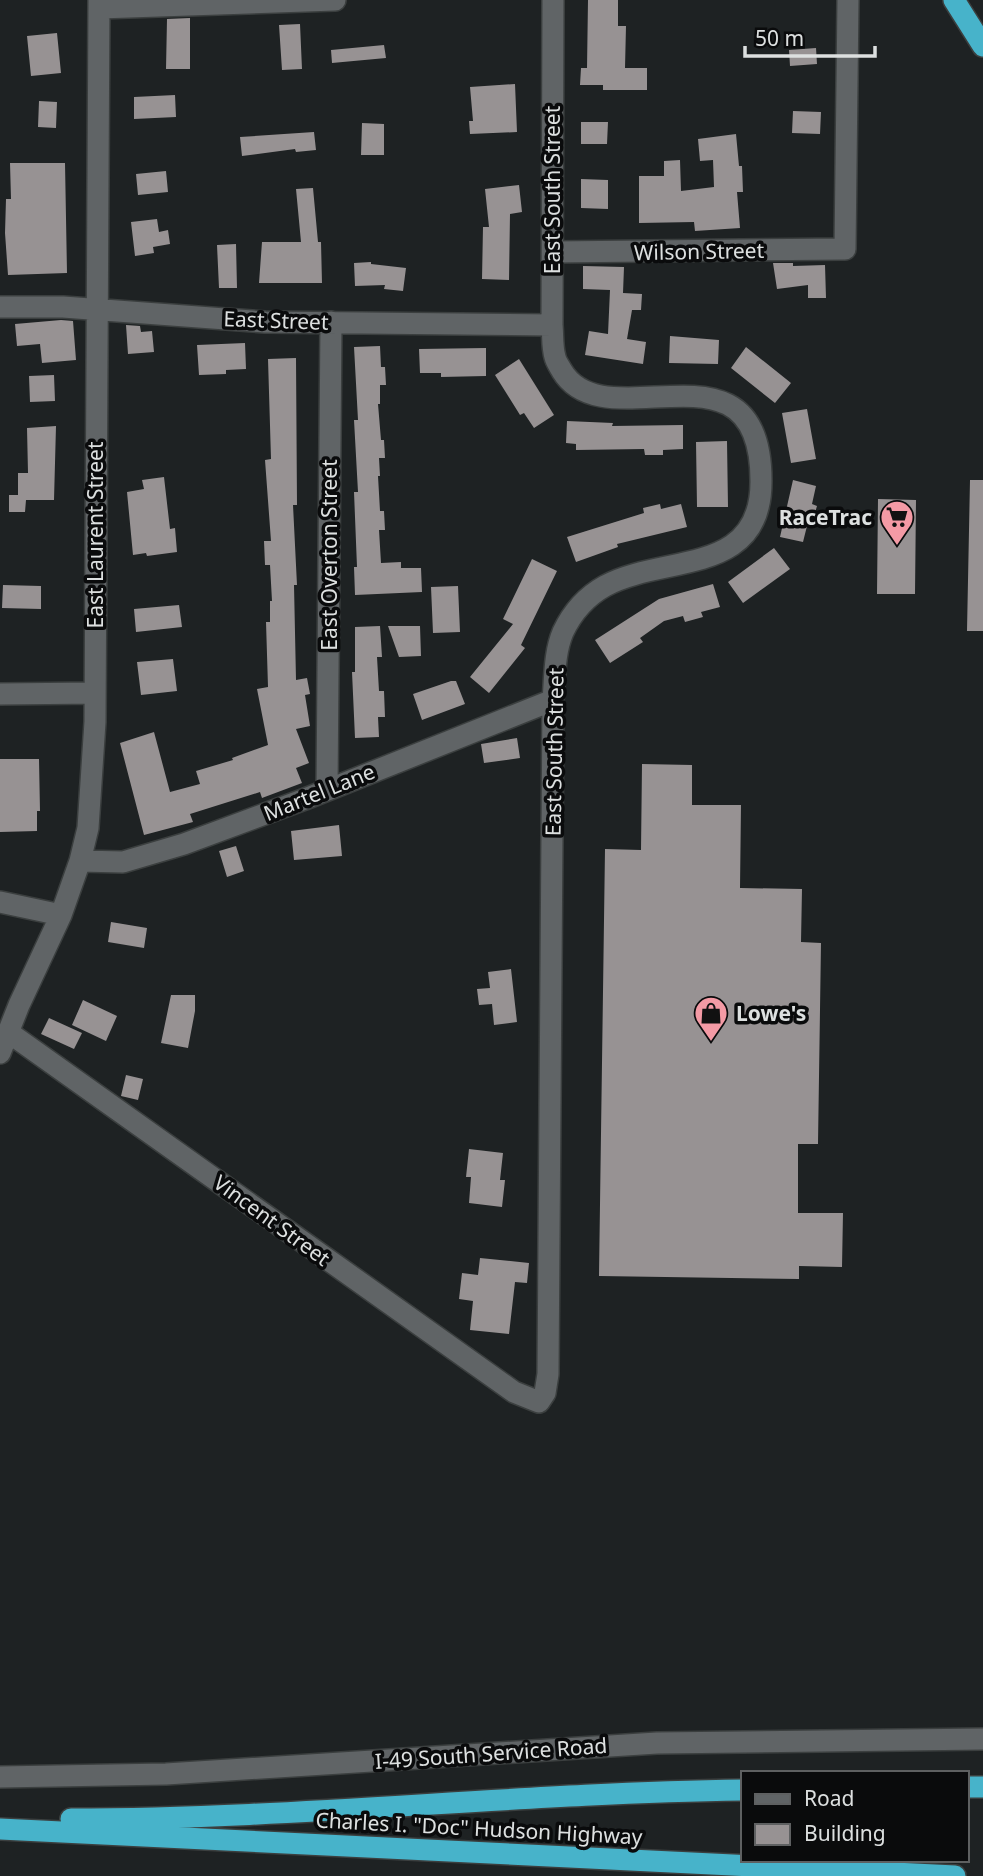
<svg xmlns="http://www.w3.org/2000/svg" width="983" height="1876" viewBox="0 0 983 1876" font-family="'Noto Sans',sans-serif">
  <rect width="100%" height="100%" fill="#1e2223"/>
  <path fill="#979293" d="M588,0h30v26h8l-1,42h22v22h-44v-5h-23l1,-17h6z
    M190,18v51h-24l1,-50z
    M300,24l2,45 -20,1 -3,-45z
    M57,33l4,40 -30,3 -4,-40z
    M384,45l2,13 -54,5 -1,-13z
    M816,48l1,16 -27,2 -1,-16z
    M515,84l2,48 -47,2 -1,-13h4l-3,-34z
    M175,95l1,22 -42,2v-22z
    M39,101l18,1 -1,26 -18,-1z
    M793,111l28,1 -1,22 -28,-1z
    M581,122h27l-1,22h-26z
    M362,123l22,1v31h-23z
    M314,132l2,18 -20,2 -1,-3 -53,7 -2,-19z
    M736,134l3,32h3l1,26h-6l3,36 -45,3 -1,-9 -55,1v-47h25v-15l16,-1 1,31 33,-4 -1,-27 -13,1 -2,-22z
    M10,163h55l2,110 -59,2 -3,-42 1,-34h5z
    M166,171l2,21 -30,3 -2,-21z
    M581,179l27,1v29l-27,-1z
    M519,185l3,27 -12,2 -1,66 -27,-1 1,-52h6l-4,-38z
    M313,188l5,54h3l1,41h-63l3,-41h39l-5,-53z
    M157,219l2,13 9,-2 2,14 -17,3 1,6 -19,3 -4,-34z
    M236,244l1,44h-18l-2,-43z
    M371,262v2l35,4 -3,23 -19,-2 1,-4 -30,1 -1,-23z
    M773,263h20v3l32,-1 1,33h-18v-13l-31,4z
    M583,266l41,1 -1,26 19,1 -1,16h-9l-5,29 19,3 -3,22 -58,-9 4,-24 19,3 2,-44 -27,-1z
    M61,320l12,1 3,39 -34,3 -2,-19 -23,2 -2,-22z
    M126,325l14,1 1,6 11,-1 2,21 -26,2z
    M670,336l49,4 -1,24 -49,-1z
    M245,343l1,26 -20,1v4l-27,1 -2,-30z
    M380,346l1,21h4l1,18h-6v19h-2l3,36h3l1,18h-6l1,18h-2l2,35h4l1,19h-6l2,33 20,-1v6h20l1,24 -67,3 -1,-28h3l-3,-75h4l-4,-72h4l-4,-73z
    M746,347l45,36 -16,20 -44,-35z
    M486,348v28l-45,1v-4h-21l-1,-24z
    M296,358l1,147h-4l4,80h-3l2,95 11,-2 3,16 -5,1 5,31 -14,3 13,34 -13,5 6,15 -40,15 -2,-6 -70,22 3,8 -49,13 -24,-92 34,-11 16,60 30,-8 -4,-13 37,-11 -1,-2 36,-13 -11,-56 11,-2 -2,-65h4v-21h2l-2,-36h-5l-1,-24h7l-6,-81 6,-1 -3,-100z
    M519,359l35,56 -20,13 -10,-15 -4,2 -25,-40z
    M54,375l1,26 -25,1 -1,-26z
    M807,409l9,50 -25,4 -9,-50z
    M567,421l46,2 -1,3 71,-1v24l-20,1v5h-18l-1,-6 -68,1v-6l-10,-1z
    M56,426l-2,74h-28l-1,12h-16v-17h9v-22h10l-1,-45z
    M727,441l1,66h-31l-1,-65z
    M164,477l6,52 5,-1 2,24 -30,4 -1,-3 -13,2 -6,-63 17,-3 -2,-9z
    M793,480l23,6 -4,18 5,2 -5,17 -4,-1 -5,20 -23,-5z
    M970,480h13v151h-16z
    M878,499l38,1 -1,94h-38z
    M660,504l1,5 20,-5 6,23 -70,17 1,3 -42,15 -9,-25 77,-24 -1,-5z
    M774,548l16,21 -47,34 -15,-21z
    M532,559l25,12 -36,74 4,3 -36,45 -19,-16 43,-53 -10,-5z
    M713,584l7,23 -19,5 2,5 -18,5 -2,-6 -19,5 -24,17 3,4 -33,21 -15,-23 64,-41z
    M3,585l38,1v23l-39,-1z
    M458,586l2,46 -27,1 -2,-46z
    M179,605l3,22 -46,5 -2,-23z
    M380,626l2,31h-5l2,34h5l1,26h-7l1,20 -24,1 -3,-66h3v-45z
    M388,626h32l1,30 -22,1z
    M173,659l4,32 -36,4 -4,-33z
    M451,681h5l9,23 -43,16 -9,-26z
    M517,738l3,20 -36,5 -3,-19z
    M0,759h39l1,52h-3v20l-37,1z
    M642,764l50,1v40h49l-1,83 62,1 -1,53 20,1 -3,201h-20v69h45l-1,54 -43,-1v13l-200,-3 6,-427 36,1z
    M339,825l3,31 -48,4 -3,-29z
    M236,846l8,25 -17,6 -8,-26z
    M111,922l36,6 -3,20 -36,-6z
    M511,969l6,53 -23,3 -2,-21 -13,1 -2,-16 13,-1 -2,-16z
    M171,995h24v16l-7,37 -27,-5z
    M83,1000l34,16 -11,25 -34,-16z
    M49,1018l33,15 -8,16 -33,-15z
    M126,1075l17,4 -5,21 -17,-4z
    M469,1149l34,4 -3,27h5l-3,27 -33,-4 2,-26h-5z
    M480,1258l49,5 -2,20 -12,-1 -6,52 -39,-4 3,-29 -14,-2 3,-26 16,2z"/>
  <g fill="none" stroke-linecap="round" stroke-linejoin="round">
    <defs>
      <path id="minor" d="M99,8l236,-8
        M553,252l292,-3 3,-249
        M0,307h63l202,15 287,3
        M0,694l95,-1
        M327,789l4,-467
        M80,861l43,1 61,-18 121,-45 248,-99
        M0,902l61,13
        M8,1032l506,360 25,10 6,-9 3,-19 5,-674c2,-22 1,-47 10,-68 9,-19 24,-36 42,-46 59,-32 156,-9 156,-104 1,-154 -155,-38 -199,-111 -2,-4 -6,-9 -7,-14 -3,-10 -2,-22 -3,-32l1,-325
        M0,1053l19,-48 42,-90 19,-54 8,-33 7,-106 4,-722
        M0,1777l166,-3 491,-31 326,-4"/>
      <path id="highway" d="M954,0l29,46
        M967,1787h16
        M71,1819c224,0 448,-26 672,-29
        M0,1829l955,47"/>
    </defs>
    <use href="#minor" stroke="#3b3f3f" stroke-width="24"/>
    <use href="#highway" stroke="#3b3f3f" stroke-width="24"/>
    <use href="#minor" stroke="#606466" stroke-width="21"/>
    <use href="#highway" stroke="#47b3ca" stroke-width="21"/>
  </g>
  <defs>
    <symbol id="supermarket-pin" viewBox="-11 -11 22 30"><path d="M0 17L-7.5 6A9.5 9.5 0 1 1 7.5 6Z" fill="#f49aa5" stroke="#0a0b0c"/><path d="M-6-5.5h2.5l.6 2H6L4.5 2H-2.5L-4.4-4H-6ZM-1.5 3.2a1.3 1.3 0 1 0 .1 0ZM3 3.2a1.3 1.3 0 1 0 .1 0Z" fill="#111"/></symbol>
    <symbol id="shop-pin" viewBox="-11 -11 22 30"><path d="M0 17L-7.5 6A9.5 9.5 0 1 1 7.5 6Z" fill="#f49aa5" stroke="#0a0b0c"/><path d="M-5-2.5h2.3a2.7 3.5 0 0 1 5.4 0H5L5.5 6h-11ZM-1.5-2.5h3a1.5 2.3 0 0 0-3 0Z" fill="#111"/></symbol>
  </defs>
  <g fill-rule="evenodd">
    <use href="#supermarket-pin" x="878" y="498" width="38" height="52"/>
    <use href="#shop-pin" x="692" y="994" width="38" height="52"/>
  </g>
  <g text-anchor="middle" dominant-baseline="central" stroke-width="7" stroke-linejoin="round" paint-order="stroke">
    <g font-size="21" fill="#dde0e0" stroke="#0a0b0c">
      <text transform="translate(552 190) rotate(-90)">East South Street</text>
      <text transform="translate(699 251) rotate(-1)">Wilson Street</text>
      <text transform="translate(276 320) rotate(2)">East Street</text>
      <text transform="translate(95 535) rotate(-90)">East Laurent Street</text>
      <text transform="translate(329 555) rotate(-90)">East Overton Street</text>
      <text transform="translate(554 752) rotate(-89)">East South Street</text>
      <text transform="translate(319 792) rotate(-22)">Martel Lane</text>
      <text transform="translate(272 1220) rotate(36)">Vincent Street</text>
      <text transform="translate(491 1753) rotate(-4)">I-49 South Service Road</text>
      <text transform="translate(479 1828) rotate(3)">Charles I. "Doc" Hudson Highway</text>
    </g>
    <g font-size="21" font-weight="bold" fill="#dde0e0" stroke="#0a0b0c" text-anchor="end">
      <text x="872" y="517">RaceTrac</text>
      <text x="736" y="1013" text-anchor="start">Lowe's</text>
    </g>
  </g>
  <rect x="741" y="1771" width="228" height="91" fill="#0a0b0c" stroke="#5e6061" stroke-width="2"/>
  <rect x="755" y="1794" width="35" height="10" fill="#606466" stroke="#5e6061" stroke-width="2"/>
  <text x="804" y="1806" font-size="21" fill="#dde0e0">Road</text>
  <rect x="755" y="1824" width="35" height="21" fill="#979293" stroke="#5e6061" stroke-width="2"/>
  <text x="804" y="1841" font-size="21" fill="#dde0e0">Building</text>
  <path d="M745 46v10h130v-10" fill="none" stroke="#dde0e0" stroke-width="3.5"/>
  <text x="755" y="46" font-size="21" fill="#dde0e0" stroke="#0a0b0c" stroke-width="5" paint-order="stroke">50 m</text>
</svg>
